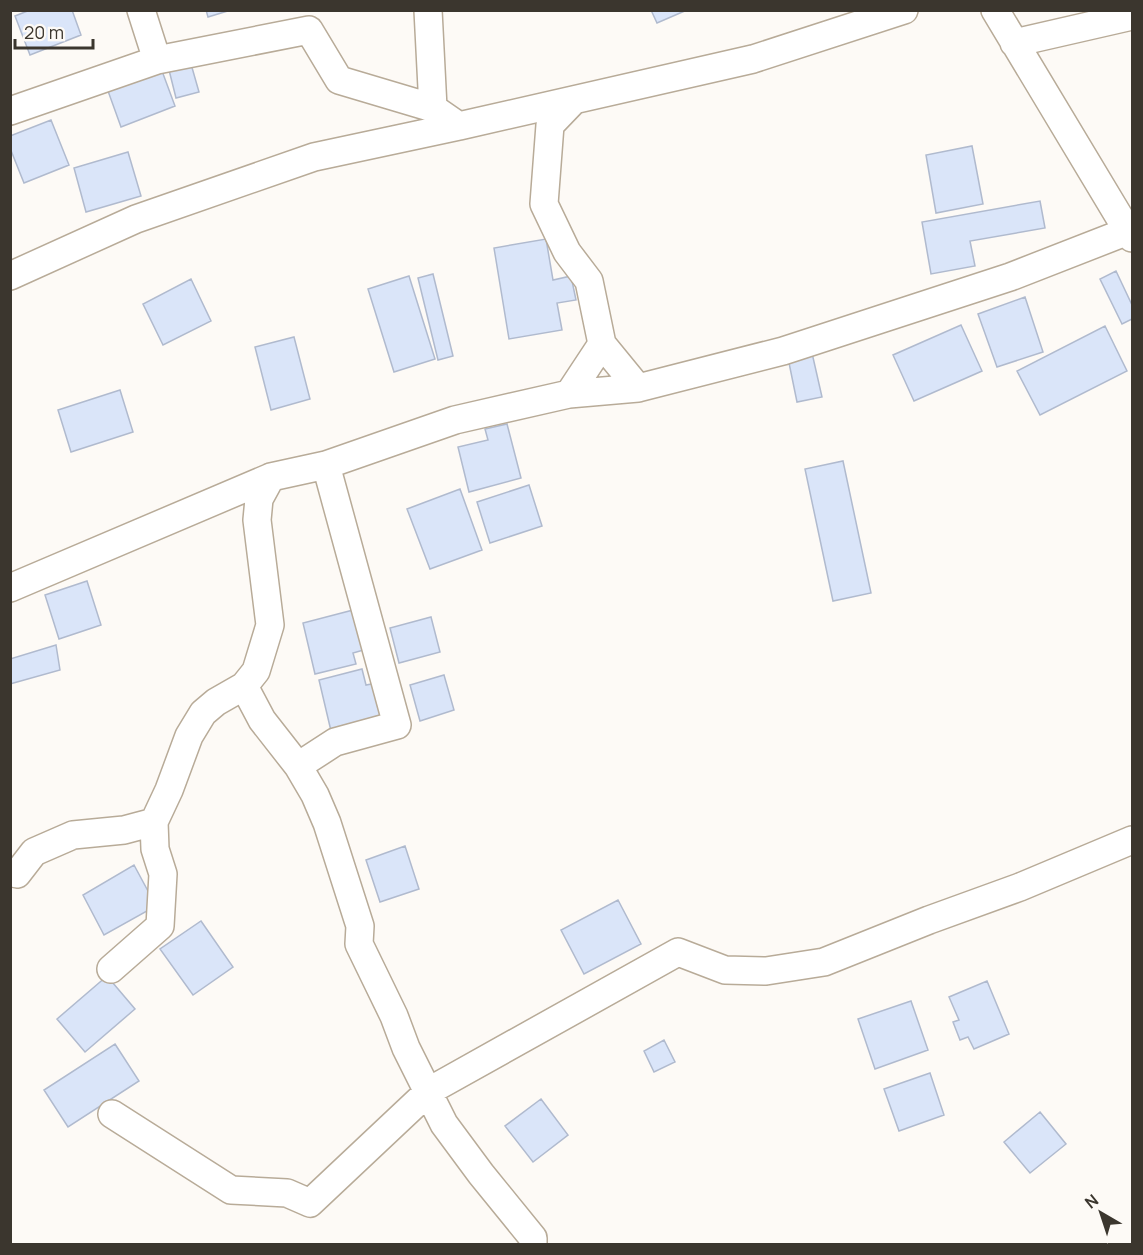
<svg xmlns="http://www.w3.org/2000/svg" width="1143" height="1255" viewBox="0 0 1143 1255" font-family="Manrope,sans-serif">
  <rect width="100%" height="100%" fill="#fdfaf6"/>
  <path fill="#dae5f9" stroke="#b0bace" stroke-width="1.5" d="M30,10h42l9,25 -51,20 -15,-39z
    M206,10h25l-23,7z
    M651,10h36l-30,13z
    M191,64l8,28 -23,6 -7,-28z
    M162,71l13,35 -54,21 -13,-36z
    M51,120l18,45 -45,18 -14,-35v-12z
    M972,146l11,58 -47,9 -10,-58z
    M128,152l13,44 -55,16 -12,-44z
    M1040,201l5,27 -75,13 5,25 -44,8 -9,-52z
    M546,239l7,41 18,-4 5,24 -19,3 5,27 -53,9 -15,-91z
    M1116,271l16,34v14l-10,5 -22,-45z
    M433,274l20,82 -15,4 -20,-82z
    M409,276l26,83 -41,13 -26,-83z
    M191,279l20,42 -48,24 -20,-41z
    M1025,297l18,55 -46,15 -19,-53z
    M961,325l21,46 -68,30 -21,-46z
    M1105,326l22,45 -87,44 -23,-44z
    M294,337l16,62 -39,11 -16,-63z
    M812,353l10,44 -25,5 -9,-44z
    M120,390l13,42 -62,20 -13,-42z
    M507,424l14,54 -52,14 -11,-45 30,-7 -3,-11z
    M843,461l28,132 -38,8 -28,-132z
    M529,485l13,41 -52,17 -13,-41z
    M460,489l22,61 -52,19 -23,-60z
    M87,581l14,44 -42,14 -14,-44z
    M357,609l10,40 -14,4 3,11 -41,10 -12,-51z
    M431,617l9,35 -41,11 -9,-35z
    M56,645l4,25 -50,14v-25z
    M362,669l4,16 10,-2 9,35 -54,13 -12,-51z
    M444,675l10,35 -34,11 -10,-36z
    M405,846l14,43 -39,13 -14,-42z
    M134,865l22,41 -52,29 -21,-40z
    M618,900l23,44 -57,30 -23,-44z
    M201,921l32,46 -40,28 -33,-46z
    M107,976l28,33 -50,43 -28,-33z
    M987,981l22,53 -35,15 -6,-12 -8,3 -7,-18 6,-2 -10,-23z
    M911,1001l17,49 -53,19 -17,-50z
    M664,1040l11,22 -21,10 -10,-21z
    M115,1044l24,37 -71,46 -24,-37z
    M930,1073l14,42 -45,16 -15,-42z
    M541,1099l27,36 -35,27 -28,-36z
    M1040,1112l26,32 -36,29 -26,-31z"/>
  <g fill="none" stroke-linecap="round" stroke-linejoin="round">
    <defs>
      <path id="minor" d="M141,10l16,50
        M428,10l5,98 26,18 294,-67 151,-49
        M995,10l137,228
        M1014,43l118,-27
        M574,100l-24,25 -6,79 23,48 22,29 13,63 36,44 145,-37 227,-74 118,-46
        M10,111l147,-51 152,-30 30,50 94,28
        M10,276l126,-57 178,-62 145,-31
        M569,394l33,-50
        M10,588l261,-111 55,-12 129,-45 114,-26 69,-6
        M244,686l18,34 36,46 17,29 12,28 33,103 -1,18 35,72 12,32 38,76 37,50 52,64v6
        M298,766l37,-24 62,-17 -71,-260
        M17,874l17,-22 39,-17 51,-5 30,-8
        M111,969l49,-43 3,-52 -8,-25 -1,-27 15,-32 20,-54 14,-23 13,-11 28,-16 12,-15 14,-46 -13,-105 2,-21 12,-22
        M112,1114l119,76 56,3 23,10 119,-112 249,-139 47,18 41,1 58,-9 105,-42 91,-33 112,-47"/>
    </defs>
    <use href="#minor" stroke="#b8ab98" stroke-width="30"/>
    <use href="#minor" stroke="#fff" stroke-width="27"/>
  </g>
  <rect width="1143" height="1255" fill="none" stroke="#3b362e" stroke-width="24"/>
  <g transform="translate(1101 1213) rotate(321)" stroke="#fdfaf6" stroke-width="4.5" paint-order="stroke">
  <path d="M0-4.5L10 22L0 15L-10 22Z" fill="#3b362e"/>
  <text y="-9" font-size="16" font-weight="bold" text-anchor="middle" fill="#3b362e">N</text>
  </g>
  <path d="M15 39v9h78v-9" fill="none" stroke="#3b362e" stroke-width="3"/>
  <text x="24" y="39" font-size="18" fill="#3b362e" stroke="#fdfaf6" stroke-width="4.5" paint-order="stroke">20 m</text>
</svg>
